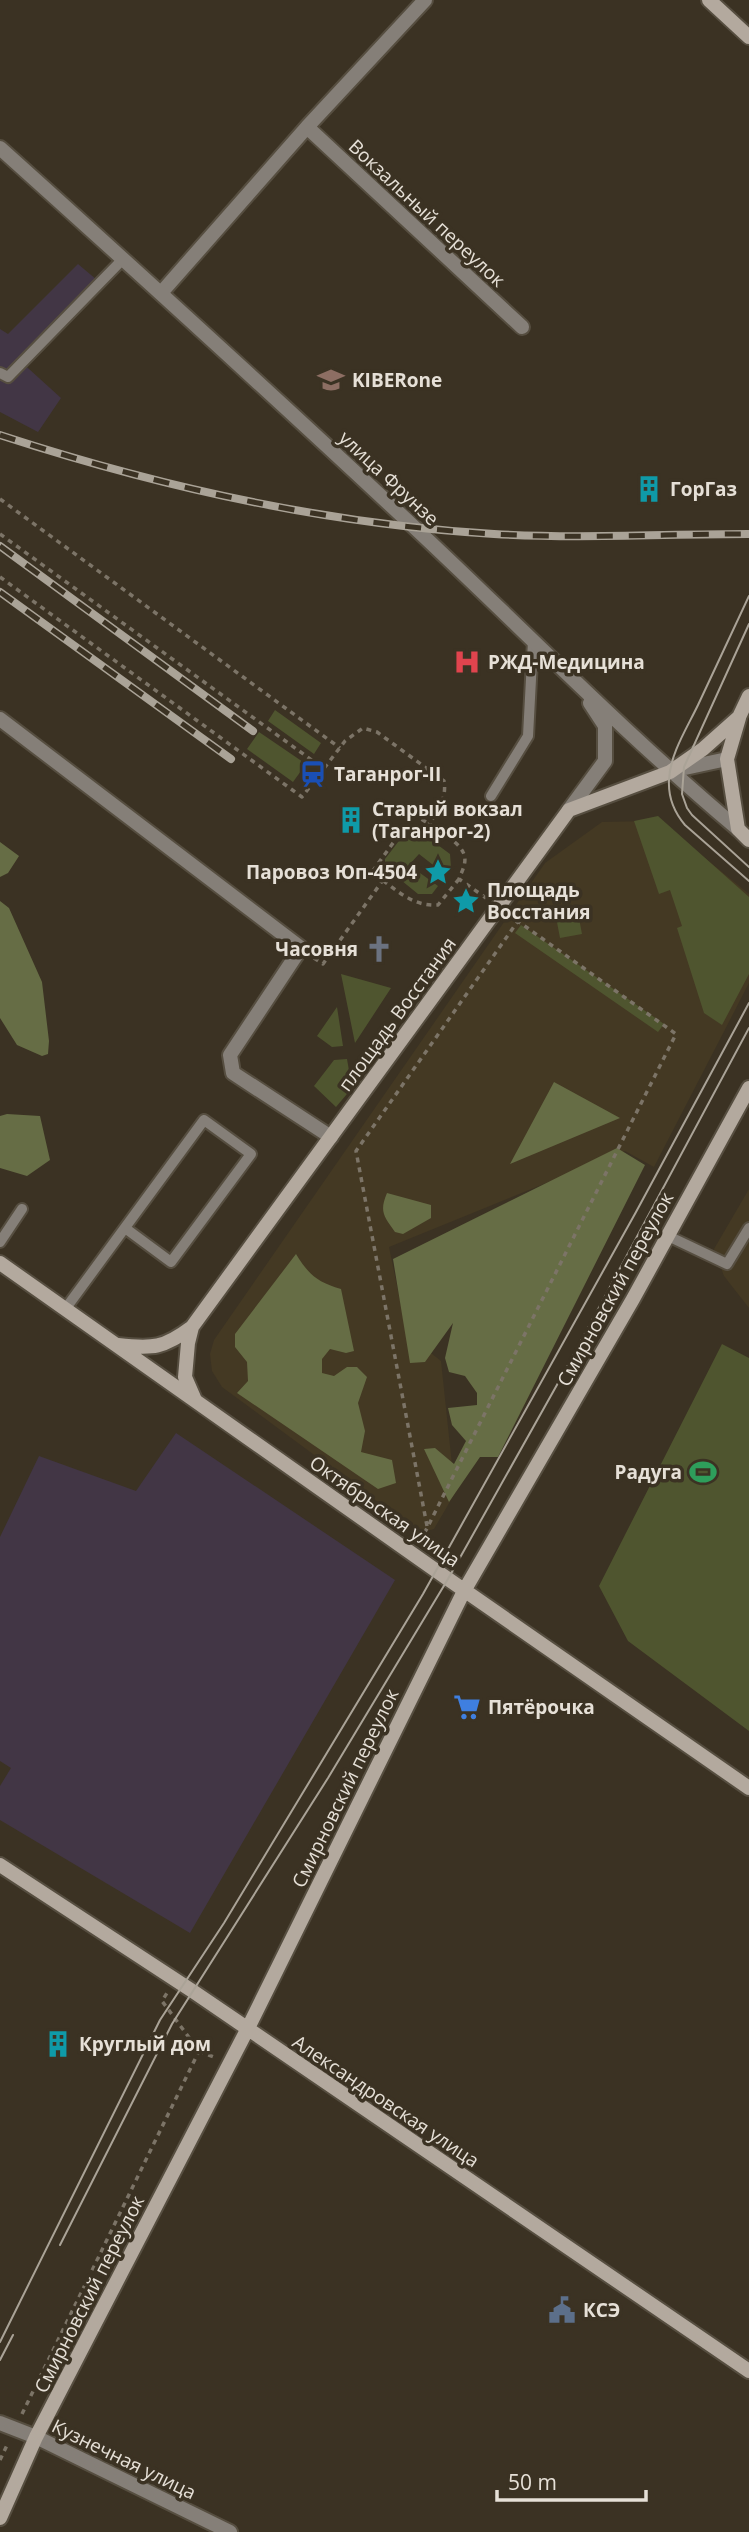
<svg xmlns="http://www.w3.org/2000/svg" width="749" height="2532" viewBox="0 0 749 2532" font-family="'Open Sans',sans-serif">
  <rect width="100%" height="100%" fill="#3b3223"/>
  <path fill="#443923" d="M652,821l21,11 76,62v89l-95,184 -29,-16 -236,96 18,87 34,27 14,132 -21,36 -14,4 -198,-146 -10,-16 -2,-17 4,-14 331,-477 57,-41z
    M749,1189v119l-25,-32 -10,-27z"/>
  <path fill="#423645" d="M78,264l19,16 -79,79 43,39 -23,34 -38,-20v-83l8,5z
    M176,1433l219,147 -205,353 -190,-113v-34l11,-18 -11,-7v-224l39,-81 97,35z"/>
  <path fill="#4f552f" d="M275,710l46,33 -7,11 -46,-33z
    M259,732l47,32 -13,18 -46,-33z
    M658,816l91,81v77l-27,51 -18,-12 -27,-85 5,-2 -12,-36 -11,4 -25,-73z
    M419,831l31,23 1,14 -5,7 -27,-21 -10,11 29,21 -6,8h-14l-33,-27v-8l20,-26z
    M578,913l4,21 -22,4 -4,-21z
    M521,925l143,99 -6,8 -143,-99z
    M341,974l50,14 -36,55z
    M337,1007l6,39 -11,1 -15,-11z
    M347,1059l5,29 -16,19 -22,-21 20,-26z
    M722,1344l27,14v373l-121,-90 -29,-55z"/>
  <path fill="#666d45" d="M0,842l19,14 -11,17 -8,4z
    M0,901l9,7 33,74 7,59 -1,13 -6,2 -25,-11 -17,-27z
    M554,1082l66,36 -110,46z
    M7,1114l33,2 10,44 -23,16 -27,-8v-52z
    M617,1148l28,17 -147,292h-18l-31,45 -25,-53 11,-1 19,16 12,-23 -14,-16 -4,-17 29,-3v-12l-12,-17 -16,-4 -4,-14 8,-35 -28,39 -15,1 -17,-104z
    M387,1193l44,12v13l-28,16 -8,-2c-11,-16 -16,-20 -8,-39z
    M296,1254c13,21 21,28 45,35l13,62 -8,2 -16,-4 -8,10v14l12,3 13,-9h10l10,10 -9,26 7,28 -4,21 31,8 4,23 -18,6 -141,-96 11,-12 -1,-19 -12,-15v-13z"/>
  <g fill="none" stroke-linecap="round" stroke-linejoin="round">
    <defs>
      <path id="lane" d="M0,373l8,4 115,-118
        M491,796l37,-60 5,-95
        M668,1236l59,28 22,-36
        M0,1242l22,-33
        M66,1308l138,-188 47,34 -80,108 -46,-34"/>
      <path id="street" d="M307,127l215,200
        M0,148c139,125 277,251 414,379 108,101 211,207 324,302
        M161,293l146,-166 118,-127
        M0,719l301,229 -71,107 3,18 98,64
        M671,771l56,-12
        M569,810l36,-49v-35l-15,-23
        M0,2423l36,14 194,95"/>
      <path id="secondary" d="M709,0l40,37
        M739,718l-12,41 11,70 11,11
        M0,1263l448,316 301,209
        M192,1327l-4,16 -3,34 10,23
        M118,1345c35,4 46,3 74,-18l377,-517 101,-38 33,-23 36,-32 10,-21
        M0,1865l194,127 555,379
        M0,2518l36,-81 211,-407 217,-439 169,-292 116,-211"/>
    </defs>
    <use href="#lane" stroke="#564e40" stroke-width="14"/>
    <use href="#street" stroke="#564e40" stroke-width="18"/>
    <use href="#secondary" stroke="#564e40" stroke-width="18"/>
    <path stroke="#7c7467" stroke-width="3.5" stroke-dasharray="5 5" stroke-linecap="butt" d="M0,499l340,249
      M0,534l324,235
      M0,577l302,220 43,-56 18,-13 14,4 67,49c3,17 -6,30 -15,43
      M459,879l-21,26c-27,2 -45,-18 -66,-33l42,-58c12,9 43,25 49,38 5,9 -1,19 -4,27l27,19
      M314,958l9,6 60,-84
      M427,1526l-71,-375 162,-230
      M420,1542l256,-508 -164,-117
      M199,2051l17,7
      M22,2414l177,-363 -37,-50 5,-8
      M0,2460l8,-17"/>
    <use href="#lane" stroke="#857f78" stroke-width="10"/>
    <use href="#street" stroke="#857f78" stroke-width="14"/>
    <use href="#secondary" stroke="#b3a99e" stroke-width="14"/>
    <path stroke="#aaa397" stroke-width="2" d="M749,596c-17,36 -34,73 -51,109 -11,23 -28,49 -29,75 -1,18 5,32 16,45l64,56
      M749,624l-65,143 -2,27 5,14 5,7 57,52
      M60,2245l112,-221 156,-246 120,-199 119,-212 182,-339
      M0,2342l160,-322 64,-97 199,-329 213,-382 113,-209
      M0,2360l13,-25"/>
    <defs>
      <path id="rail" d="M0,435c160,52 326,89 494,99 84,5 170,0 255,0
        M0,546l253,185
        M0,592l231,167"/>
    </defs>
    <use href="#rail" stroke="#aaa397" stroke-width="8"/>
    <use href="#rail" stroke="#3b3223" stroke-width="5" stroke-dasharray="16" stroke-linecap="butt"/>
  </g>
  <defs>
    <symbol id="school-bare" viewBox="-9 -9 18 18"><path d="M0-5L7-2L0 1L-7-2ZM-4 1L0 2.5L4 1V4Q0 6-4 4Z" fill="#8d6e63" stroke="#3b3223" stroke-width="2.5" paint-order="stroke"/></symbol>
    <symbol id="building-bare" viewBox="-9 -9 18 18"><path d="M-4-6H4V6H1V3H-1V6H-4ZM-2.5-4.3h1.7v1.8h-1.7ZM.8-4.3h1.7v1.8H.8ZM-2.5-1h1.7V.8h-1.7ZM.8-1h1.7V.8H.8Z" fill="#0f9aa8" stroke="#3b3223" stroke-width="2.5" paint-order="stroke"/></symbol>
    <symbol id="hospital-bare" viewBox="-9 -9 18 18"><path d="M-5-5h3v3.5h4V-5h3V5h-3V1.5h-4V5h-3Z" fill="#e0444e" stroke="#3b3223" stroke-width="2.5" paint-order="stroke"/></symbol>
    <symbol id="station-bare" viewBox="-9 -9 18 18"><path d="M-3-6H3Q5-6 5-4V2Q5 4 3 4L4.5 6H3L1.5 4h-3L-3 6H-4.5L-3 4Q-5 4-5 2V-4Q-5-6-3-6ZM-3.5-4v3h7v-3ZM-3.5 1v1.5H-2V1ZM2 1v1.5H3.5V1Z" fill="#1a4fb4" stroke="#3b3223" stroke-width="2.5" paint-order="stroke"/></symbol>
    <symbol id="sight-bare" viewBox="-9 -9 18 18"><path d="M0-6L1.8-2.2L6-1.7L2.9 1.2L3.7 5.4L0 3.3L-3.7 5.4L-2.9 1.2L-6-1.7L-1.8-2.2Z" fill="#0f9aa8" stroke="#3b3223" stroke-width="2.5" paint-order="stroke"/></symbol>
    <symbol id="church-bare" viewBox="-9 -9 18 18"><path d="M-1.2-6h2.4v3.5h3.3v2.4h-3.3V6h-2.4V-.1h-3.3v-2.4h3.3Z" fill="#6b7280" stroke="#3b3223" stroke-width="2.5" paint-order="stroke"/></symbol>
    <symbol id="stadium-bare" viewBox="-9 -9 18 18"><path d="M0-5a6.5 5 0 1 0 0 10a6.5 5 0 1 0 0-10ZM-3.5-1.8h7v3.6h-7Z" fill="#2e9e5b" stroke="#3b3223" stroke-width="2.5" paint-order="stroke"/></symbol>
    <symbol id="supermarket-bare" viewBox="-9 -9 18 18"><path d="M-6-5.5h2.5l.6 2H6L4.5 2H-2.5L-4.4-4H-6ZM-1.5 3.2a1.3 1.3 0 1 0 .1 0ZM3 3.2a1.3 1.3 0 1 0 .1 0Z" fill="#3f7fe0" stroke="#3b3223" stroke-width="2.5" paint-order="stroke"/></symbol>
    <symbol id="civic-bare" viewBox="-9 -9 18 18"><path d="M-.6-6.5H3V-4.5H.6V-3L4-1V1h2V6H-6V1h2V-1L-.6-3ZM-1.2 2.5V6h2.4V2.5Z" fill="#5c6f8a" stroke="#3b3223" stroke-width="2.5" paint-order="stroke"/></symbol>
  </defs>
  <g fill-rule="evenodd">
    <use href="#school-bare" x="312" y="361" width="38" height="38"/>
    <use href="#building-bare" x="630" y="470" width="38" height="38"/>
    <use href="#hospital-bare" x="448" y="643" width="38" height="38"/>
    <use href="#station-bare" x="294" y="755" width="38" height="38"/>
    <use href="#building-bare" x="332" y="801" width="38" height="38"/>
    <use href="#sight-bare" x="419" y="853" width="38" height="38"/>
    <use href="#sight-bare" x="447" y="882" width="38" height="38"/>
    <use href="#church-bare" x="360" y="930" width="38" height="38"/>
    <use href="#stadium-bare" x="684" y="1453" width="38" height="38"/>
    <use href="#supermarket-bare" x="448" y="1688" width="38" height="38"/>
    <use href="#building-bare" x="39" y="2025" width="38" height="38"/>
    <use href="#civic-bare" x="543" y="2291" width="38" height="38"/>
  </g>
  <g text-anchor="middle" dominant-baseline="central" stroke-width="7" stroke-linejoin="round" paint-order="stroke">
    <g font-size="19" fill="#e6e0d7" stroke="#3b3223">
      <text transform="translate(427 213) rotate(43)">Вокзальный переулок</text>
      <text transform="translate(389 478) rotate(43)">улица Фрунзе</text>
      <text transform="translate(397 1014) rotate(-54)">площадь Восстания</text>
      <text transform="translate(615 1289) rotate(-61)">Смирновский переулок</text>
      <text transform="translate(385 1511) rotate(35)">Октябрьская улица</text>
      <text transform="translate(345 1788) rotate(-64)">Смирновский переулок</text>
      <text transform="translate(386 2101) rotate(34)">Александровская улица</text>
      <text transform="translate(89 2294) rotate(-63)">Смирновский переулок</text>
      <text transform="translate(124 2459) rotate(26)">Кузнечная улица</text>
    </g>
    <g font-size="19" font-weight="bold" fill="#e6e0d7" stroke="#3b3223" text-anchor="start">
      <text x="352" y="380">KIBERone</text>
      <text x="670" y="489">ГорГаз</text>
      <text x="488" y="662">РЖД-Медицина</text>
      <text x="334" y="774">Таганрог-II</text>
      <text x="372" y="809">Старый вокзал<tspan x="372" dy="22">(Таганрог-2)</tspan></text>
      <text x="417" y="872" text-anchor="end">Паровоз Юп-4504</text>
      <text x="487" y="890">Площадь<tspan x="487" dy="22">Восстания</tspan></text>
      <text x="358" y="949" text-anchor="end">Часовня</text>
      <text x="682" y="1472" text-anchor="end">Радуга</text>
      <text x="488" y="1707">Пятёрочка</text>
      <text x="79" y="2044">Круглый дом</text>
      <text x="583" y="2310">КСЭ</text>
    </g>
  </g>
  <path d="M497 2490v10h149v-10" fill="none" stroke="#e6e0d7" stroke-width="3.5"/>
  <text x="508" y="2490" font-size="21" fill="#e6e0d7" stroke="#3b3223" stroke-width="5" paint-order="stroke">50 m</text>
</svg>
